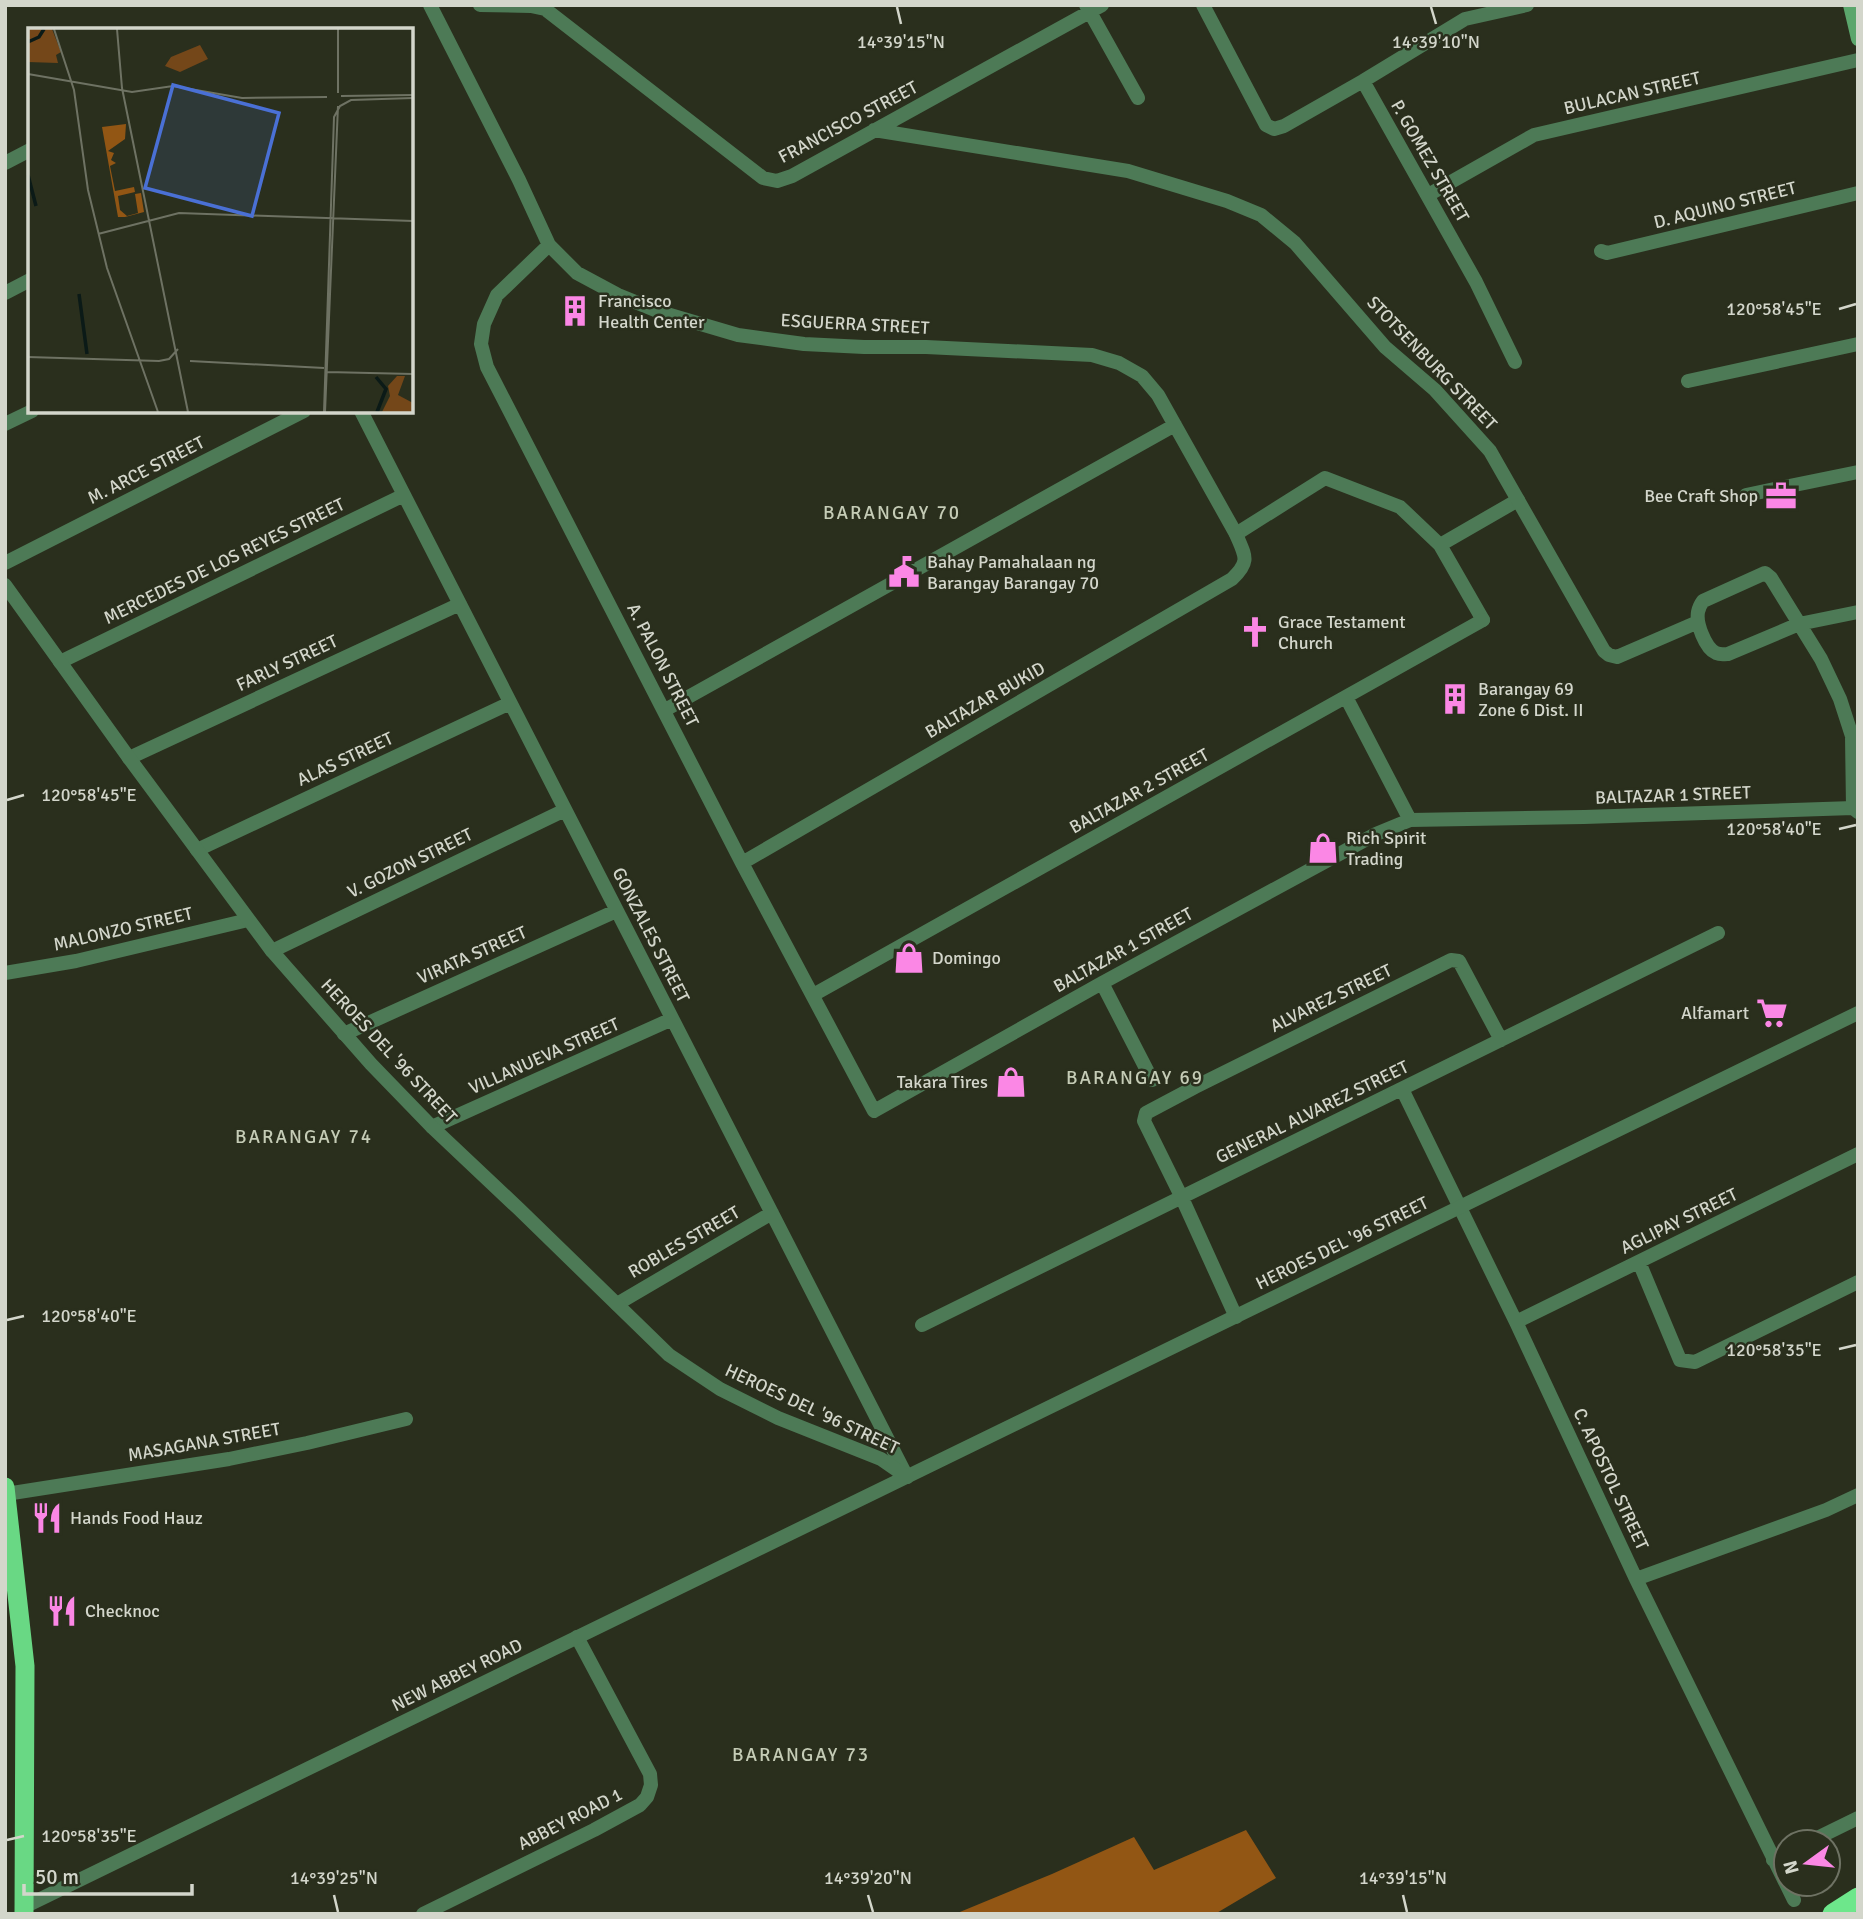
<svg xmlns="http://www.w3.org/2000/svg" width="1863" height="1919" viewBox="0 0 1863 1919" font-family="Signika,sans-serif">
  <rect width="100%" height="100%" fill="#2a2f1d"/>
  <path fill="#925614" d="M1246,1830l30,48 -61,36h-260l97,-40 82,-37 20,33z"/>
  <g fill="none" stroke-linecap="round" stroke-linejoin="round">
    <path stroke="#4d7a56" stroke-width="14" d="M1236,534l89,-56 75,29 40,38 43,75
      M1440,545l78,-45"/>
    <path stroke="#4d7a56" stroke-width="14" d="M430,5l89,175 30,65 28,28 41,22 42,17 78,23 66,9 60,3h62l166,8 27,8 23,13 16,19 78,139c9,22 15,27 -4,45l-490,284
      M480,5l51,1 14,3 218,169 14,3 15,-5 310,-171
      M1086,5l52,93
      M1203,5l63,120 8,4 10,-3 79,-45 102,-62 62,-14
      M1363,81l113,201 39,80
      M874,130l254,41 99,30 34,14 34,28 90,104 50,43 55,61 114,200 5,4 8,2 81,-35
      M5,163l25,-13
      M1428,195l106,-60 324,-75
      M549,245l-52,50 -13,29 -3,20 6,23 255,496 132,248 228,-128 274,-149 34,-14 174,-3 269,-9
      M1601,251l6,2 251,-60
      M5,293l25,-13
      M1688,381l170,-37
      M361,411l546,1066
      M5,424l27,-13
      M1746,495l112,-23
      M5,563l299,-152
      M1858,612l-59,12 -71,30c-5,0 -7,1 -12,-1 -11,-5 -20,-30 -18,-41 1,-5 2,-7 5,-11l62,-28 6,5 50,81 19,40 12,37 1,72 5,4
      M60,662l344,-167
      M1346,697l64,123
      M665,710l510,-285
      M129,758l331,-154
      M197,850l313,-147
      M272,951l293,-141
      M5,973l71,-12 172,-41
      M1102,983l50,97
      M813,995l670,-375
      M344,1034l272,-123
      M1402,1089l114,233 120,257 158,321
      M432,1127l240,-108
      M1639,1262l41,98 15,2 163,-80
      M617,1304l155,-91
      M1236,1317l-54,-119 -38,-77 2,-8 49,-26 256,-127 8,1 42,79
      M1516,1322l342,-168
      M922,1325l796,-392
      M6,1494l223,-35 78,-16 99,-24
      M1636,1579l190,-69 32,-15
      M1809,1842l49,-24
      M1773,1860l13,-7
      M423,1914l171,-84 46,-25 7,-8 4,-12 -1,-11 -73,-137"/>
    <path stroke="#4d7a56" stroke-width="14" d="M5,585l124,173 143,193 99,113 61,63 87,82 150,146 51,34 58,29 103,41 26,18
      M24,1907l1834,-894"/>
    <path stroke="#5ba66c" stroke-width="14" d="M1850,5l8,34"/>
    <path stroke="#69d884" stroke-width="19" d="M5,1487l20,179 -1,248"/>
    <path stroke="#6de78b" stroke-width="21" d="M1833,1914l25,-16"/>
  </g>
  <path fill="none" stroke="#d3d6cb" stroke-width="2.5" d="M897,7l4,17M1431,7l5,17M1839,309l17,-5M7,800l17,-5M1839,829l17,-4M7,1320l17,-4M1839,1349l17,-4M7,1840l17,-4M334,1895l4,17M868,1895l5,17M1403,1895l4,17"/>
  <defs>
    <symbol id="building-bare" viewBox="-9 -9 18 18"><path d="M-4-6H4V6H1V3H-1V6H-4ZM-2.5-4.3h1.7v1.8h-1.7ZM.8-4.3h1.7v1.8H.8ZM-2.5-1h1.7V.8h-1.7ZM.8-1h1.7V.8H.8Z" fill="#fb87e5" stroke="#2a2f1d" stroke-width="2.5" paint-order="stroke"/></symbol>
    <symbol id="office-bare" viewBox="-9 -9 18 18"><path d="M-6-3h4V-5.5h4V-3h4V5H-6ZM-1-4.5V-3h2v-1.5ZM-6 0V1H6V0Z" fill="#fb87e5" stroke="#2a2f1d" stroke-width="2.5" paint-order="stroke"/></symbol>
    <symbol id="civic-bare" viewBox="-9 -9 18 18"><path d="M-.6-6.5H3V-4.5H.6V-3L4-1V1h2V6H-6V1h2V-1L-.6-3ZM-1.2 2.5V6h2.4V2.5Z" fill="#fb87e5" stroke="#2a2f1d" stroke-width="2.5" paint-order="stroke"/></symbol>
    <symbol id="church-bare" viewBox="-9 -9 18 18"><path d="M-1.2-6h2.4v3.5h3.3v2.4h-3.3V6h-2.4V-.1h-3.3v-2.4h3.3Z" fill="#fb87e5" stroke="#2a2f1d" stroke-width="2.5" paint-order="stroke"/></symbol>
    <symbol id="shop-bare" viewBox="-9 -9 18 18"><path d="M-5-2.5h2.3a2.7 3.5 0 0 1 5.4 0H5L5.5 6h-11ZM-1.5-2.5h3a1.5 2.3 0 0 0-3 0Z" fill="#fb87e5" stroke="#2a2f1d" stroke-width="2.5" paint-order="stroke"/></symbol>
    <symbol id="supermarket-bare" viewBox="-9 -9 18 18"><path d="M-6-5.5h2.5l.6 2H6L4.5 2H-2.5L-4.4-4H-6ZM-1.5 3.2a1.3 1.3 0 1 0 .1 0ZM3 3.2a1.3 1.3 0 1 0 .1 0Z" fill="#fb87e5" stroke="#2a2f1d" stroke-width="2.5" paint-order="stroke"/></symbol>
    <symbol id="restaurant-bare" viewBox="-9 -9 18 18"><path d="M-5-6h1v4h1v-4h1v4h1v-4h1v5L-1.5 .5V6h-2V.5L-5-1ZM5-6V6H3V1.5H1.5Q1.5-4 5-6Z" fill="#fb87e5" stroke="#2a2f1d" stroke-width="2.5" paint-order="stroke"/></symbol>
  </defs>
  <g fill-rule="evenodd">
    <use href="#building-bare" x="553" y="289" width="44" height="44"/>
    <use href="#office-bare" x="1759" y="474" width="44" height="44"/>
    <use href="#civic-bare" x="882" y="550" width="44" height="44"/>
    <use href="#church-bare" x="1233" y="610" width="44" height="44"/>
    <use href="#building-bare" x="1433" y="677" width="44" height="44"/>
    <use href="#shop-bare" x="1301" y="826" width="44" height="44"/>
    <use href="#shop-bare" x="887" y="936" width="44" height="44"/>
    <use href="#supermarket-bare" x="1750" y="991" width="44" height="44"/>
    <use href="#shop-bare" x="989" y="1060" width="44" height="44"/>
    <use href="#restaurant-bare" x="25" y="1496" width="44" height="44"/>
    <use href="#restaurant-bare" x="40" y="1589" width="44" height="44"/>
  </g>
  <g text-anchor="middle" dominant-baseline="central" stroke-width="5" stroke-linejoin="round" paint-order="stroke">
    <g font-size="18" fill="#d3d6cb" stroke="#2a2f1d">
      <text transform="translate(1632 93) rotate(-13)">BULACAN STREET</text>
      <text transform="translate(848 122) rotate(-28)">FRANCISCO STREET</text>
      <text transform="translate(1430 161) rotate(60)">P. GOMEZ STREET</text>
      <text transform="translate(1725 205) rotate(-14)">D. AQUINO STREET</text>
      <text transform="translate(855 324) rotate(3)">ESGUERRA STREET</text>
      <text transform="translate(1432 363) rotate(46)">STOTSENBURG STREET</text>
      <text transform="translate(146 470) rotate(-27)">M. ARCE STREET</text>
      <text transform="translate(224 561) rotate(-26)">MERCEDES DE LOS REYES STREET</text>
      <text transform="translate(287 663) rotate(-25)">FARLY STREET</text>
      <text transform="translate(663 665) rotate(63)">A. PALON STREET</text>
      <text transform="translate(985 700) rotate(-30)">BALTAZAR BUKID</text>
      <text transform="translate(345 759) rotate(-25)">ALAS STREET</text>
      <text transform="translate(1139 791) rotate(-29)">BALTAZAR 2 STREET</text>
      <text transform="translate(1673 795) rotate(-2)">BALTAZAR 1 STREET</text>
      <text transform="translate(410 863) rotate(-26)">V. GOZON STREET</text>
      <text transform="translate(123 929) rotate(-13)">MALONZO STREET</text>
      <text transform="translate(651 935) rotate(63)">GONZALES STREET</text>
      <text transform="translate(1123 950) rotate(-29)">BALTAZAR 1 STREET</text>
      <text transform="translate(472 955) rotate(-24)">VIRATA STREET</text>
      <text transform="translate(1331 998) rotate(-26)">ALVAREZ STREET</text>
      <text transform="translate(389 1051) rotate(47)">HEROES DEL '96 STREET</text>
      <text transform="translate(544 1056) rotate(-24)">VILLANUEVA STREET</text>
      <text transform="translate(1312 1112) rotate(-26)">GENERAL ALVAREZ STREET</text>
      <text transform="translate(1679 1221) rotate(-26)">AGLIPAY STREET</text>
      <text transform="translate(684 1242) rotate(-30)">ROBLES STREET</text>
      <text transform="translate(1342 1243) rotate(-26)">HEROES DEL '96 STREET</text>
      <text transform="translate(812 1409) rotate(25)">HEROES DEL '96 STREET</text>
      <text transform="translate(204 1442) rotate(-10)">MASAGANA STREET</text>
      <text transform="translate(1611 1479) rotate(65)">C. APOSTOL STREET</text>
      <text transform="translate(457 1675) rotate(-26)">NEW ABBEY ROAD</text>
      <text transform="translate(570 1819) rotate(-27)">ABBEY ROAD 1</text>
    </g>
    <g font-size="18" fill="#d3d6cb" stroke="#2a2f1d" text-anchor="start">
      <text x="598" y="301">Francisco<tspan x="598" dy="21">Health Center</tspan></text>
      <text x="1758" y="496" text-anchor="end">Bee Craft Shop</text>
      <text x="927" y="562">Bahay Pamahalaan ng<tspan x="927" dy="21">Barangay Barangay 70</tspan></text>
      <text x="1278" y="622">Grace Testament<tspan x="1278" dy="21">Church</tspan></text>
      <text x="1478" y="689">Barangay 69<tspan x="1478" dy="21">Zone 6 Dist. II</tspan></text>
      <text x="1346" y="838">Rich Spirit<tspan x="1346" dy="21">Trading</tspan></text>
      <text x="932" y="958">Domingo</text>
      <text x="1749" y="1013" text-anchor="end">Alfamart</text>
      <text x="988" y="1082" text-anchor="end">Takara Tires</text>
      <text x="70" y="1518">Hands Food Hauz</text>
      <text x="85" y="1611">Checknoc</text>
    </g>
    <g font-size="19" letter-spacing="2" fill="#c5ccb6" stroke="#2a2f1d">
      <text x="892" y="513">BARANGAY 70</text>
      <text x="1135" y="1078">BARANGAY 69</text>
      <text x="304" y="1137">BARANGAY 74</text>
      <text x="801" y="1755">BARANGAY 73</text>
    </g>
  </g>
  <g transform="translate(28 28)">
    <rect width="385" height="385" fill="#2a2f1d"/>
    <path d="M0,1h24l9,23 -5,3 2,8 -30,-1 1,-21 7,-3 -8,2zM172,17l8,14 -28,13 -15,-6 6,-9zM369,348h8l-7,19 15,8v9h-31l8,-16 -2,-10z" fill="#744719"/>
    <path d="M98,96l-1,15 -17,12 6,2 -3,7 5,3 -6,3 5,25 19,-4 1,5 -17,4 2,14 7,6 11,-3 -3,-19 6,-1 3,19 -19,5h-7l-16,-90z" fill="#925614"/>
    <path fill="none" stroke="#0b1a17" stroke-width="3.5" d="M0,14l11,-5 5,-8M0,147l8,31M51,266l8,60M348,349l10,12 -9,23"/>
    <path fill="none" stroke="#6e7263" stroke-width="2" d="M26,1l20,61 14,100 19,78 51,144M89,1l5,59 66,324M310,1v64M0,46l104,18 41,-6 69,12 85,-1M313,68l72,-1M70,206l81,-21 234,8M0,329l131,4 10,-2 9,-10M162,333l134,7M299,344l86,2M296,384l10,-295 6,-11 11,-6 62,-2M297,384l13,-306"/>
    <path fill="#4a70d5" fill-opacity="0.15" stroke="#4a70d5" stroke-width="3.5" d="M145,57l106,28 -27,103 -107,-28z"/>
    <rect width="385" height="385" fill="none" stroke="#d3d6cb" stroke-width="3.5"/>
  </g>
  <g font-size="18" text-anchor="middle" fill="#d3d6cb" stroke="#2a2f1d" stroke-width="5" stroke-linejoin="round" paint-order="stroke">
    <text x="1436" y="48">14°39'10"N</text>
    <text x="901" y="48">14°39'15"N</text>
    <text x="1774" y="315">120°58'45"E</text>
    <text x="89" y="801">120°58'45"E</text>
    <text x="1774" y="835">120°58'40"E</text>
    <text x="89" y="1322">120°58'40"E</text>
    <text x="1774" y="1356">120°58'35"E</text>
    <text x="89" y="1842">120°58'35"E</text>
    <text x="334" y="1884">14°39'25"N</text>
    <text x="868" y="1884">14°39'20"N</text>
    <text x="1403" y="1884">14°39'15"N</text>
  </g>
  <rect width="1863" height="1919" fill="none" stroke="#d3d6cb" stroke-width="14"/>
  <g transform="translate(1807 1863) rotate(255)"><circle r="33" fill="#2a2f1d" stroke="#6e7263" stroke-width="2"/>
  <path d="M0-5L12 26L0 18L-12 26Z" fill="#fb87e5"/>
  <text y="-10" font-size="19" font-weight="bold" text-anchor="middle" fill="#d3d6cb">N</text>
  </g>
  <path d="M24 1884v10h168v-10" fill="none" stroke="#d3d6cb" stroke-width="3.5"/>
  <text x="35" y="1884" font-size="21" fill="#d3d6cb" stroke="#2a2f1d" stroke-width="5" paint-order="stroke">50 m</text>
</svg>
